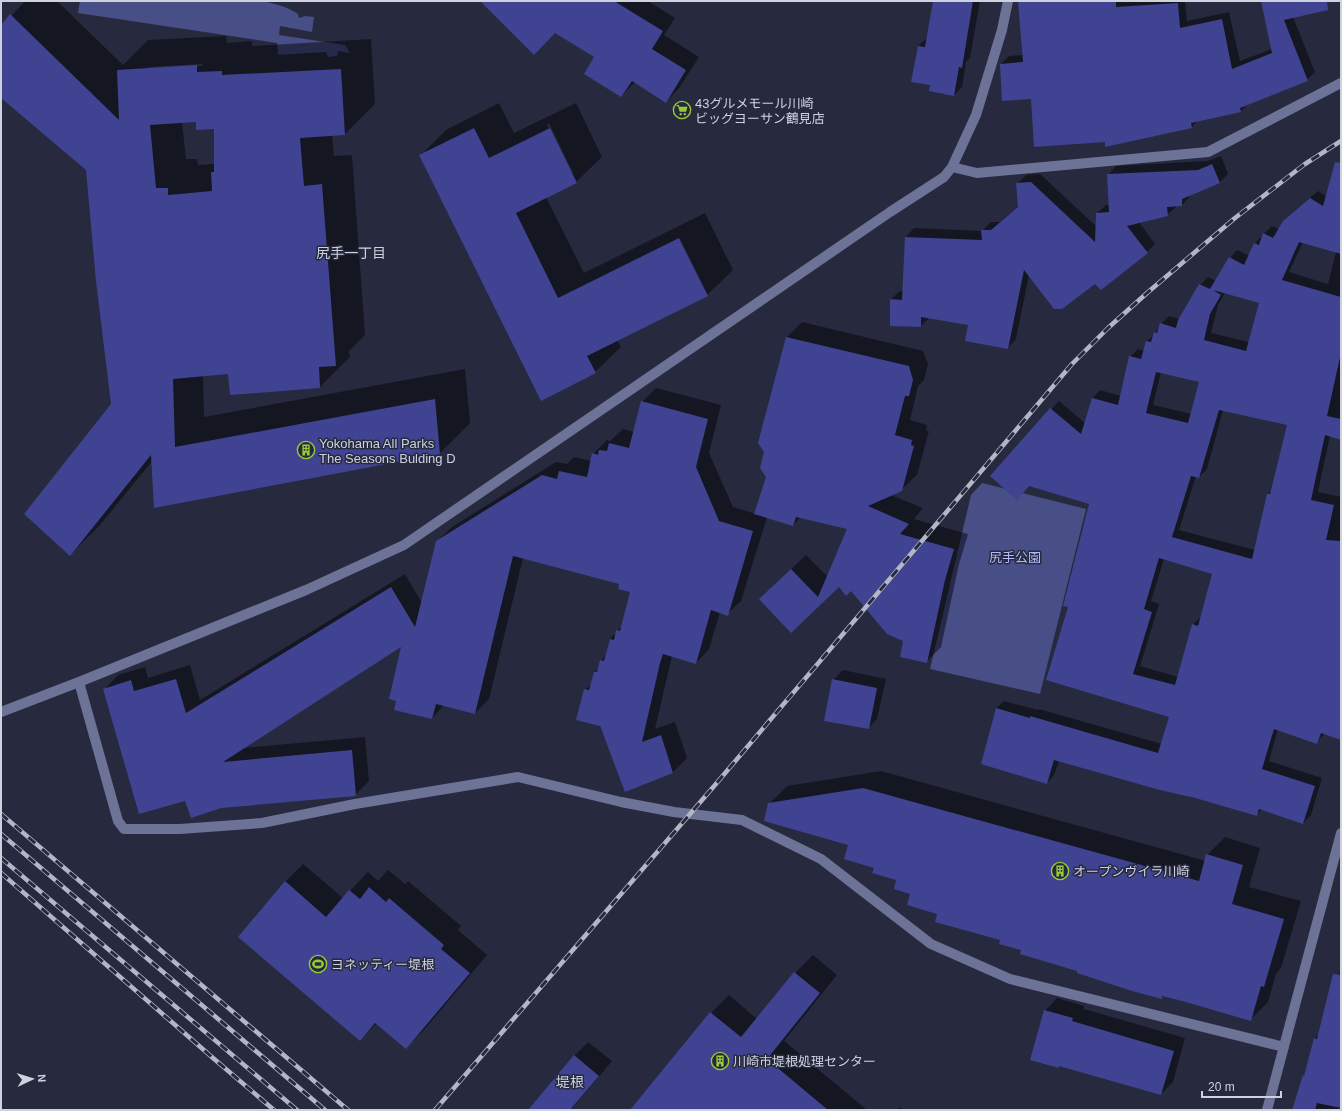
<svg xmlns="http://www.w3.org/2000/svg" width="1342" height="1111" viewBox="0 0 1342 1111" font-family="Helvetica,'Noto Sans JP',sans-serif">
  <rect width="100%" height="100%" fill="#272a3e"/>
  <path fill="#484e86" d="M80,1h181c13,2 27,6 37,13l1,4 6,-2 9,1 -2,15 -32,-6 -1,9 66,10 5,8 -12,-2 -1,5 -9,1 -2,-5 -48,3 -1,-12 -199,-30z
    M982,483l104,26 -46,185 -110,-25 41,-174z"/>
  <path fill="#0007" fill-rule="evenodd" d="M25,1h32l66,64 25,-25 78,-4 1,7 25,-2v5l119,-7 4,65 -30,30 -13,1 2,21 18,-1 13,180 -16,16 1,6 -30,30 -91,-14 -26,2 1,42 261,-48 5,54 -30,30 -287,7 -53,65 -30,30 42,-151 -25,-234 -86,-74v-69zM202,64v2l-54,3v-2zM197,121l18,7v36l-17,1 -1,-6h-11l-4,-37z
    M481,1h167l27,17 -11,17 35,22 -20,31 -13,14 -31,-20 -14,14 -26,-39 -40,-25z
    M934,1h46l-10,57 -4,4 -4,25 -8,8 -23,-10 -13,-39 9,-8z
    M1019,1h166l2,20 42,-9 11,49 32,-12 -10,-48h49l-18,16 22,55 -8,8 -59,24 -7,7 -43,9 -6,7 -86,14 -74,-43 -31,-34 8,-8 14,-1z
    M499,103l15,30 62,-30 26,54 -26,25 -30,15 38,76 121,-60 28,57 -26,25 -90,45 4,7 -26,25 -175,-216 26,-26zM549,123l24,50h-2l-24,-49z
    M1221,156l7,18 -8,8 -30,13v1l-8,9h-6v2l-9,8 -28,7 16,22 -8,8 -52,30 -66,-7 -13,64 -8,9 -39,-24 -40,-6 -8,8 -30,-27 9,-8h4l2,-54 8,-9 68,3 9,-9h9l19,-16 -1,-23 8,-8 14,-1 57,53v-14l9,-8h3l-1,-30 8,-9 92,-5z
    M1341,167v272l-11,-3 -12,56 23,5v242l-16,-6 -9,10 -38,-14 -9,32 53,17 -11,37 -8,8 -41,-14 -5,6 -198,-54 -5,14 -7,8 -51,-75 8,-7 34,9 1,-1 123,35 8,-27 -100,-111 20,-103 -60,-18 -39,-9 68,-75 26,22 8,-25 7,-8 21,6 9,-39 8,-8 7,2 2,-10 7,-6 7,-11 8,-8 11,3 20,-34 8,-8 8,4 14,-23 7,-8 13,6 5,-13 17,-17 7,3 5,-8 8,-8 26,-22 8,5zM1303,242l33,10 -8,32 -39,-12zM1225,293l35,9 -11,40 -38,-9 7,-28zM1161,372l39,9 -9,33 -38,-9zM1223,410l65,14 -17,67 -3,3 -13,56 -76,-20 17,-54 3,1 8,-8zM1164,559l49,14 -12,44 -8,7 -15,53 -38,-11 19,-62 -8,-3z
    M802,322l121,29 5,13 -4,16 -6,6 -8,34 17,5 -1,6h3l-12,44 -16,15 -10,5 32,13 -9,11 54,15 -9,30 -18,83 -15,15 -75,-72 -12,-5 -48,46 -15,-47 30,-29 22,22 21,-48 -48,-12 -8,8 -26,-8 -26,84 -14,13 -7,-2 -11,37 -13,14 -24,-7 -17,73 20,-7 12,36 -14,14 -47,19 -41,-101 7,-7 3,-11 4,-4 2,-8 5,-5 4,-16 13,-14 8,-34 -11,-8 -97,-25 -34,141 -14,14 -31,-8 -12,13 -29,-73 -160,103 122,-11 4,44 -14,14 -169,5 -81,-111 13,-14 27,-8 3,11 42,-13 10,35 205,-126 17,29 15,-62 15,-14 104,-65 11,2 7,-7 17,4 2,-7 14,-14 3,1 13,-12 11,3 8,-30 14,-14 65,17 -12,48 24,54 23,7 11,-37 -2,-25 22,-115z
    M843,670l43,9 -9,40 -9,9 -35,-48z
    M881,771l325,90 1,-6 18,-18 35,11 -11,39 52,14 -20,67 -5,6 -8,28 -18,18 -86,-24 -3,2 -83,-28 -56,-21 -84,-36 -27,-20 -13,-13 -23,-13 -26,-23 -80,-40 18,-18z
    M303,864l40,34 25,-26 10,9 10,-11 17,14 3,-3 53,45 -3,4 29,25 -63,75 -18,18 -29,-25 -17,17 -75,-158z
    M813,955l24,20 -53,66 83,69h-236l80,-97 18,-18 28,24 38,-46z
    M1341,968v142h-48l10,-34 3,-3 9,-35 4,-4z
    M1057,998l27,8v3l101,29 -12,44 -12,12 -101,-29 -2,2 -13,-56z
    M588,1042l24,19 -41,49h-42l46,-55z
    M900,1107l4,3h-7z"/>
  <path fill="#3f4392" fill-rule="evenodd" d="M480,1h134l49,30 -11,18 34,21 -20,33 -34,-22 -11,16 -37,-23 10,-17 -39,-24 -21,22z
    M933,1h40l-11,67 -3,-1 -5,29 -25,-5 1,-6 -19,-3 7,-36 7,1z
    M1018,1h98v6l62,-4 2,25 42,-9 10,50 40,-16 -11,-52h66l1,9 -44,10 24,61 -68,27 1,4 -50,11 1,5 -87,19v-5l-71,5 -3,-48 -29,2 -2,-37 23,-2z
    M10,14l109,106 -2,-50 80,-5v7l25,-1v4l119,-6 4,66 -45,3 4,48 18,-2 14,182 -17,1 1,21 -90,7 -2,-21 -55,5 2,68 260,-48 5,55 -286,54 -3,-53 -81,101 -46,-42 87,-110 -15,-123 -10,-111 -85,-72v-73zM196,122v8l18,-1v43h-3l1,19 -44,4v-7h-12l-6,-63z
    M474,128l15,30 61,-30 27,55 -61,30 42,85 121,-60 29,58 -121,60 9,17 -55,28 -122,-246z
    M1335,162l6,1v91l-42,-12 -17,38 59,17v56l-14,63 14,3v21l-16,-5 -14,65 23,5 -8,35 15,1v199l-20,-7 -4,11 -43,-15 -12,40 53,17 -12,38 -44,-15 -2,7 -62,-18 -35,-8 -106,-30 -7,24 -66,-20 15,-56 34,10v-2l128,37 11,-36 -123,-37 22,-73 -5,-1 26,-102 -60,-18 -12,14 -27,-24 60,-68 31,26 11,-36 26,7 11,-49 12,3 5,-18 5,1 3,-10 3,1 3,-10 16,5 2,-8 21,-36 11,5 19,-32 15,8 10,-22 5,2 4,-12 10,5 10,-17 27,-23 13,8zM1213,290l46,13 -13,48 -42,-11 6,-26 11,-19zM1156,372l43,10 -11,41 -42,-10zM1219,410l68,15 -17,69h-3l-15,65 -80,-22 19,-61 8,2zM1159,558l53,16 -14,52 -6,-2 -17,61 -42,-11 19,-62 -8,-3z
    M1212,164l8,19 -38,16v7l-15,1 1,9 -41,10 21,27 -47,37 -6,-6 -33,25h-8l-30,-39 -16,79 -43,-8 3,-16 -47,-8v10l-31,-1v-27l12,1 3,-63 77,3 -1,-10h10l27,-23 -2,-24 15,-1 64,60 1,-29 13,-1 -2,-38 91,-4z
    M786,337l123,29 4,14 -4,16h-4l-10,39 17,5 -1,5 3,1 -12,45 -34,15 41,18 -9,10 54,15 -9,31 -18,83 -27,-6 3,-16 -16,-7 -36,-43 -5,5 -7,-9 -48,46 -32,-34 32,-30 27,28 29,-68 -51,-12 -3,9 -39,-12 12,-37 -6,-9 4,-16 -6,-9z
    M641,401l67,18 -12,48 23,54 34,10 -25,85 -17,-6 -15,54 -33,-10 -3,9 -18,79 19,-7 12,38 -48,19 -25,-66 -24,-6 8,-31 5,1 5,-18h3l3,-12 4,1 6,-22 4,1 2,-10 4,1 10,-39 -12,-3 1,-5 -106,-28 -38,158 -39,-10 -4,15 -38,-9 2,-9 -7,-2 12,-52 -178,115 129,-12 4,46 -135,12 -30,10 -6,-17 -46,13 -36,-125 28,-9 3,11 42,-12 10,34 205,-126 24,40 21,-86 106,-66 15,4 2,-8 28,6 5,-24 6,2 1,-5 8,1 2,-8 20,5z
    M832,679l45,9 -8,41 -45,-8z
    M863,788l336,93 7,-27 37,11 -11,39 52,15 -20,68 -3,-1 -10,35 -69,-20 -20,-5v3l-30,-8 -55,-18v-2l-57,-17 1,-4 -22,-6 1,-4 -65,-18 2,-8 -30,-9 3,-11 -16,-5 2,-9 -24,-7 2,-5 -30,-9 4,-14 -84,-24 4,-18z
    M285,881l41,36 23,-27 11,9 9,-12 17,15 3,-4 55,47 -3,4 29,24 -64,76 -31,-26 -15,18 -122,-104z
    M794,972l26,21 -53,66 61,51h-198l80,-98 31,25z
    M1333,974l8,1v133l-24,-5 -2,7h-23l11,-35 1,1 10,-38 3,1z
    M1044,1010l29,8 -1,3 102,30 -13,44 -102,-29v2l-29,-8z
    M574,1055l25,21 -29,34h-42z"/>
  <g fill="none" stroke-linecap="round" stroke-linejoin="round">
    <path stroke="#6d7397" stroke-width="10" d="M952,167l25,6 231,-21 133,-69
      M79,682l39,139 6,8h56l82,-6 93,-19 163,-27 103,25 53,10 68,8 79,39 110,85 79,35 274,68
      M1,712l78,-30 227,-92 98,-45 486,-333 54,-35 8,-10 24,-52 26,-85 6,-29
      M1267,1110l74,-277"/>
    <defs>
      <path id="rail" d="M1,814l347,296
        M1,834l324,276
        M1,858l296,252
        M1,873l212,185 61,52
        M435,1110l280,-325 357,-421 36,-36 39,-35 88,-75 70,-54 36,-23"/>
    </defs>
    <use href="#rail" stroke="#b3b6c4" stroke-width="4.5"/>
    <use href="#rail" stroke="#272a3e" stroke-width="3" stroke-dasharray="9" stroke-linecap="butt"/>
  </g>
  <defs>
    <symbol id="supermarket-ring" viewBox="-11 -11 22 22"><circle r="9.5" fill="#272a3e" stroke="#98cb36" stroke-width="1.5"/><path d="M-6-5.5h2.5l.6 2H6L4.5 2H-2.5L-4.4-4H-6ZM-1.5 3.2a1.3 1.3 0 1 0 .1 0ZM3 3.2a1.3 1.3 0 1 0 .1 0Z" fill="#98cb36"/></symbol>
    <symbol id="building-ring" viewBox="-11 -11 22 22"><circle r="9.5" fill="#272a3e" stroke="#98cb36" stroke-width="1.5"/><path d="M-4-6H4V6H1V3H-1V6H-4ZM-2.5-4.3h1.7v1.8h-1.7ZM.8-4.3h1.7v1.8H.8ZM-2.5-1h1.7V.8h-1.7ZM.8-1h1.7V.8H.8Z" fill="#98cb36"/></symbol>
    <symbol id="stadium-ring" viewBox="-11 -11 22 22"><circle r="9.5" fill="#272a3e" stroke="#98cb36" stroke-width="1.5"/><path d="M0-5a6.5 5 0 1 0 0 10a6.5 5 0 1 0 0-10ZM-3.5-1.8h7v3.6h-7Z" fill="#98cb36"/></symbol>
  </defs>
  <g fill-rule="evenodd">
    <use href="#supermarket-ring" x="672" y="100" width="20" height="20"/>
    <use href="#building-ring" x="296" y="440" width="20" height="20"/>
    <use href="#building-ring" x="1050" y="861" width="20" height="20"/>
    <use href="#stadium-ring" x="308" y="954" width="20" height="20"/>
    <use href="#building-ring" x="710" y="1051" width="20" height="20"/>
  </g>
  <g text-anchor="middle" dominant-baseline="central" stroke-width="3" stroke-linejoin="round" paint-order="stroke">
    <g font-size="13" fill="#ced1de" stroke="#272a3e" text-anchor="start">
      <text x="695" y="103">43グルメモール川崎<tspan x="695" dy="15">ビッグヨーサン鶴見店</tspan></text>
      <text x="319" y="443">Yokohama All Parks<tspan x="319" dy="15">The Seasons Bulding D</tspan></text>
      <text x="1073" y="871">オープンヴイラ川崎</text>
      <text x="331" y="964">ヨネッティー堤根</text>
      <text x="733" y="1061">川崎市堤根処理センター</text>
    </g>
    <g font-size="13" fill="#b1bcfe" stroke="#272a3e">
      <text x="1015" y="557">尻手公園</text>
    </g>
    <g font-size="14" fill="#ced1de" stroke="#272a3e">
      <text x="351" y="253">尻手一丁目</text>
      <text x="570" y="1082">堤根</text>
    </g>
  </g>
  <rect width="1342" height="1111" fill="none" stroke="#ced1de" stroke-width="4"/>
  <g transform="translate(32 1079) rotate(86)" stroke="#272a3e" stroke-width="3" paint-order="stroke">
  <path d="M0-3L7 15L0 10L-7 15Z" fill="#ced1de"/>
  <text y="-6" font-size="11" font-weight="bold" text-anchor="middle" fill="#ced1de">N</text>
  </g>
  <path d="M1202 1091v6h79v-6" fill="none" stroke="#ced1de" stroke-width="2"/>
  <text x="1208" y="1091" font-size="12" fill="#ced1de" stroke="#272a3e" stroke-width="3" paint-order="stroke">20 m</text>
</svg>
